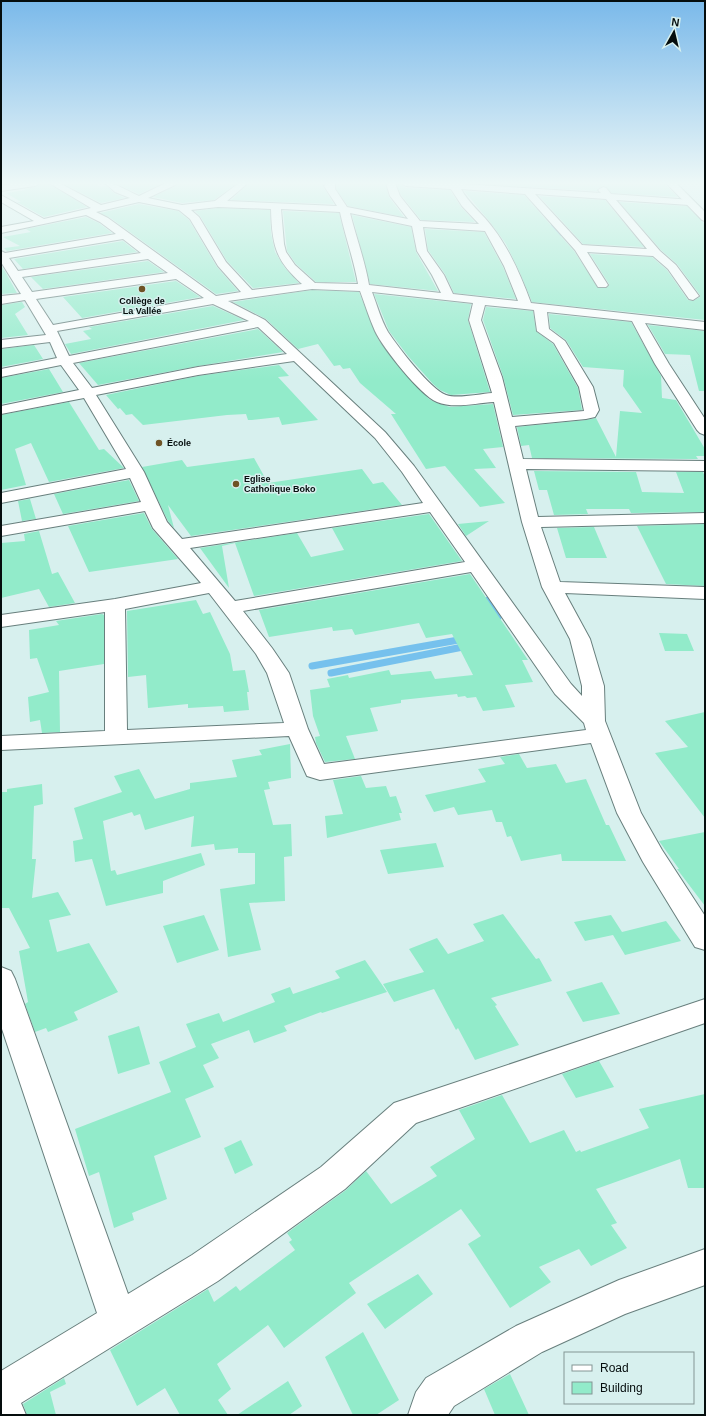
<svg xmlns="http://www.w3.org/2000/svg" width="706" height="1416" viewBox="0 0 706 1416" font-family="Arial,sans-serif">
  <rect width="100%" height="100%" fill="#d7f0ee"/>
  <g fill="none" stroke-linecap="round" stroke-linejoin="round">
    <path stroke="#76c1ed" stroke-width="3" d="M552,226l8,9"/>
    <path stroke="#76c1ed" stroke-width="7" d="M488,600l10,17
      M312,666l152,-27
      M331,673l137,-27"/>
  </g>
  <path fill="#92ebca" d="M41,183h7l39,24 -43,10 -27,-15h4l-15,-9 20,-3 -1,-1 10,-2z
    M62,183h30l10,4 4,-1 8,7 11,5 -24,5z
    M115,183h48l-24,11z
    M177,183h60l-23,17 -32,3 -29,-6 23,-11z
    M249,183h76l-2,4 11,17 -103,-4z
    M336,183h49l4,14 15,20 -56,-11 -12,-17z
    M396,183h4l6,5 44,2 11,17 14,15 -54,-2 -20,-25z
    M467,183h59l34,2 3,-2h100l15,14 -66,-4 -9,-7 -6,3v2z
    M464,191l60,4 50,56 24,37h8l3,-4 -19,-30 62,3 15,13 21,30 5,1 7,-4v-2l-23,-31 -16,-14 -42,-48 68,4 18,18v96l-173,-18 -12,-29 -14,-29 -16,-22z
    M539,196l66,4 39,47 -61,-3z
    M139,204l39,7 11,9 28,47 21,24 -22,3 -107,-77 -9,-4z
    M218,208l52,2 1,23 4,19 10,16 14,15 -46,5 -26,-27 -27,-45 -5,-5z
    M283,211l56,2 17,69h-40l-20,-18 -9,-13z
    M352,215l59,12 5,25 22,39 -68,-7z
    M86,217l13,6 13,10 -105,18 -3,-3 16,-2 -17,-9 28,-5 -5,-3z
    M425,229l59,3 19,35 13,32 -62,-6 -9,-19 -17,-24z
    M123,241l14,11 -114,17 -9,-10z
    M148,261l16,11 -121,17 -12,-12z
    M1,265l5,8 11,20 -16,1z
    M176,281l24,16 -118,21 -19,-21z
    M312,290l47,2 19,47 24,32 27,28 8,4 13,4 43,-3 10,43 -20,2 13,19 -22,1 31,34 -25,4 -35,-41 -19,3 -35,-55h5l-36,-31 -10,-15 -7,1 -3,-4 -6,1 -16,-22 -20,5 -32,-30 -33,-17z
    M374,294l97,10 -3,16 22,72 -39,3 -11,-5 -7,-6 -25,-28 -19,-25z
    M22,302l3,5 -10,7 13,21 -27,3v-33z
    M213,306l31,14 -173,34 -6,-10 26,-5 -8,-8 9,-2 -3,-2z
    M486,307l47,4 3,20 17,13 25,44 4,22 -69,5 -10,-39 -20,-56z
    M549,314l82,8 30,54 1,22 14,2 29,49v7h-9l2,3 -166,-1 -3,-13 -8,1 -4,-19 69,-7 10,-2 20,39 4,-46 22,2 -19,-27 1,-16 -41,-3 -17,-27 -16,-12z
    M648,325l57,6v60h-6l-9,-36 -25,-1z
    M258,329l25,23 -85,14 -100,19 -19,-22z
    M34,345l9,14 -42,8v-18z
    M279,365l10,11 -11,1 40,43 -36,5 -3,-8 -27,3h-4l-2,-6 -19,1 -84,10 -11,-11 -6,1 -6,-7 -2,1 -12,-14 92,-19z
    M49,369l14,23 -62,12v-26z
    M69,402l30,48 5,-1 20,19 -75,14 -18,-39 -16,6 11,36 -25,5v-75z
    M254,458l14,25 94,-14 11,15 10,-2 19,23 -211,31 -23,-31 6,23 -6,-7 -26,-54 40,-7 5,7z
    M534,471l102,1 6,20 42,1 -8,-21h27l2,5v35l-74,1 -2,-4h-43l2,5 -34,1 -7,-25h-8z
    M129,480l10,21 -76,13 -9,-20z
    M30,499l6,20 -14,2 -4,-20z
    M144,513l8,16 26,30 -89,13 -21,-46z
    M429,514l33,47 -208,35 -19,-53 -13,3 7,42 -29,-40 97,-15 14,24 33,-7 -12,-22z
    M489,521l-23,15 -8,-12z
    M705,524v62l-39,-2 -29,-58z
    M594,527l13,31h-41l-9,-30z
    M39,531l13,43 6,-2 17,31 -26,4 -10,-18 -38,9v-55l24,-2 -1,-7z
    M470,574l58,86h-6l11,22 -28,3 10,22 -32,4 -7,-14 -9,1 -2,-2 -7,1 -1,-3 -56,6v3l-31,5 8,23 -32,5 9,23 -30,3 -9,-19 -1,-6 5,-1 -7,-20 -3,-26 20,-3 -3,-8 21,-4 1,3 40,-8 2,5 40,-4 4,8 38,-4 -21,-41 -26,4 -7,-15 -64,12 -3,-6 -19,2 -1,-4 -63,10 -10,-27z
    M196,600l7,14 7,-2 20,42 3,17 12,-1 4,22h-2l2,18 -25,2 -1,-6 -35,2v-4l-40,4 -2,-33 -18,2 -1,-66z
    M102,614l2,1v49l-45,7 1,61 -18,1 -2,-13 -10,2 -2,-25 21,-5 -12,-34 -7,1 -1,-29 30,-5 -3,-4z
    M659,633l28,1 7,17h-29z
    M705,712v106l-50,-65 33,-6 -23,-26z
    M290,744l1,34 -23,4 2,7 -6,1 9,35 18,-1 1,32 -8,1 1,44 -36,2 12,47 -33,7 -8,-68 35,-5v-31h-17v-5l-23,2 -1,-6 -23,3 3,-31 -49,14 -5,-16 -6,2 -2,-4 -29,9 8,50 4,-1 2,5 84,-22 4,12 -42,16v12l-57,13 -14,-47 -17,3 -2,-21 10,-2 -9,-31 48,-16 -8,-16 25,-7 16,30 35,-10v-6l47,-6 -5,-17 30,-5 -3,-5z
    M519,754l8,14 29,-4 10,19 20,-4 20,46h3l17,36h-64l-1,-7 -40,7 -10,-25 -4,1 -5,-15h-6l-4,-12 -34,5 -4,-8 -20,5 -9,-17 61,-13 -8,-13 27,-5 -5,-7z
    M361,776l5,12 20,-2 4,11 6,-1 6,17h-3l2,7 -74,18 -2,-22 18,-2 -10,-34z
    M42,784l1,20 -9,2 -2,53h4l-4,39 26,-6 13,23 -22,5 8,32 32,-9 29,49 -44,20 4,8 -30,12 -2,-4 -11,4 -10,-28 3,-2 -9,-51 11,-3 -21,-40h-8v-116h6v-3z
    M705,832v74l-28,-37h2l-20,-28z
    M436,843l8,24 -56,7 -8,-24z
    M503,914l33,45 3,-1 13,23 -61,17 6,7 -2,1 24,39 -44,15 -17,-32 -2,2 -22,-41 -40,13 -11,-18 41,-12 -15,-23 28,-11 11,16 36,-13 -11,-17z
    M204,915l15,35 -42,13 -14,-37z
    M611,915l11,17 44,-11 15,20 -56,14 -12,-20 -28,6 -11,-19z
    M365,960l22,32 -65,21 -1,-1 -37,14 3,5 -33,12 -5,-13 -38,14 8,14 -16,7 11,22 -29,12 16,38 -47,19 13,43 -35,14 2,7 -20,8 -15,-56 -10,4 -14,-47 96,-37 -12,-30 37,-15 -10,-23 33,-11 4,9 52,-20 -4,-8 19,-7 3,7 47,-16 -5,-7z
    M602,982l18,32 -37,8 -17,-30z
    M139,1026l11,38 -32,10 -10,-38z
    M599,1061l15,26 -38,11 -14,-24z
    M705,1094v94h-17l-8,-29 -84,30 21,34 -6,2 16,23 -36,18 -12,-17 -40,18 12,15 -41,26 -42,-64 13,-8 -20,-27 -112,74 7,10 -72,55 -16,-23 -51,39 14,25 -13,11 10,15h-48l-15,-27 -28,18 -27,-56 98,-61 6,13 22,-16 4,5 55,-41 -6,-8 3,-2 -5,-7 59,-43 20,-19 25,33 46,-28 -7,-9 45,-28 -16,-29 43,-15 28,48 34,-13 12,22 4,-2 1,2 68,-24 -10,-19z
    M241,1140l12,25 -18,9 -11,-26z
    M418,1274l15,20 -48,35 -18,-25z
    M363,1332l36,68 -23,15h-23l-28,-58z
    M510,1374l19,41h-34l-11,-26z
    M64,1378l2,6 -16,8 6,23h-29l-4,-11z
    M288,1381l14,25 -13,9h-52z"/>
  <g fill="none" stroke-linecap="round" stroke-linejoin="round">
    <defs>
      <path id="street" d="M19,183h21l-5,3 -34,5v-6z
        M49,183h10l42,22 29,-7 -15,-6 -10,-9c12,0 22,8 34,13l27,-13h10l-1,2 -27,13 34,7 33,-4 24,-18h9l-21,18 110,5 -13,-20 3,-3h8v6l12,18 61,12 -18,-23 -4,-13h9l5,13 20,25 59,3 -17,-18 -11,-17 -45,-3 -5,-3h63v1l137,9 -3,-3 5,-3 3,1 5,6 81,6 2,2 -5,3 -73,-5 44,51 16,14 23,31 -6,4 -4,-1 -21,-30 -15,-13 -66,-4 21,33 -2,2h-8l-23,-37 -50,-56 -64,-5c8,15 22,25 32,39 17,22 28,48 38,75l174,19v8l-60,-7 24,41 36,55v16l-5,-2 -3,-3 -42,-66 -23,-43 -85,-9 2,17 16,12 28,46 6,23 -4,7 -9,2 -71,7 8,33 182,2v10l-179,-2 12,48 167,-4v10l-164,4 19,55 145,5v12l-140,-6 25,46 14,47 1,35 36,92 21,37 43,66v34l-10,-3 -52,-85 -26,-49 -26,-70 -271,37 -13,-4 -18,-40 -288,14v-14l104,-5v-119l-104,15v-12l114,-16 86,-16 -48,-55 -8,-17 -144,25v-10l140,-24 -11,-24 -129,25v-10l125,-24 -42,-71 -83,16v-8l78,-16 -18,-25 -60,12v-8l56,-11 -7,-16 -49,6v-8l45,-5 -21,-35 -24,4v-8l20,-2 -20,-32v-11l4,2 111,-19 -16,-12 -14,-7 -85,18v-6l33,-6 -33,-19v-7l43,24 47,-11zM535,194l71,5 41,50 -65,-4zM139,202l40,8 11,9 28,47 23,26 -25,4 -108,-78 -12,-6zM218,207l53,2c1,36 4,51 31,75l-50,6 -26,-28 -27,-45 -8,-7zM281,209l59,3c5,24 14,48 18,72l-43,-1 -20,-18 -9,-13 -2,-8zM350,213l62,13 5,25 15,24 9,18 -72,-8c-4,-24 -13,-48 -19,-72zM423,227l62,4 19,35 14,35 -65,-7 -9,-19 -17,-24zM123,239l18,14 -123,18 -9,-13zM148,259l20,14 -136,19 -10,-15zM176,279l28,19 -151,27 -17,-26zM312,289l48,2c5,13 9,27 15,40 8,17 45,64 62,71 16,7 39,1 57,0l28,120 20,65 28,52 12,47v10l-11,-12 -157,-218 -29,-34 -120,-112 -37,-19zM372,292l101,11 -4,17 23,73c-12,1 -35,6 -46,2 -16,-6 -48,-48 -58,-63 -7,-12 -11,-27 -16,-40zM213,304l36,17 -180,35 -12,-25zM485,305l49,5 3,21 17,12 25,44 5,24 -72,6 -10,-40 -21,-57zM258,327l29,27 -89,13 -106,21 -19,-25zM294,361l81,77 27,34 21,31 -241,36 -15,-17 -23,-50 -48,-77 102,-20zM430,512l35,50 -230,39 -45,-53zM471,572l84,122 29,29 2,7 -262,34 -16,-35 -19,-56 -17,-25 -29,-37zM209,593l47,61 11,19 17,50 -157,7 -2,-121z
        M1,967l10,4 4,8 113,315 64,-39 129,-88 73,-64 311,-104v24l-289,100 -71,66 -127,92 -197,122 5,12h-25v-44l96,-58 -96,-287z
        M705,1249v36l-80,29 -83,38 -88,54 -6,9h-40l8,-23 10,-14 90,-52 103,-46z"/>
      <path id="secondary" d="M666,183h10l29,29v9l-3,-1z"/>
    </defs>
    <use href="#street" stroke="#687f7d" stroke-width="2"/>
    <use href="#secondary" stroke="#687f7d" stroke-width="2"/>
    <use href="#street" fill="#fff" fill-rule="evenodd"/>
    <use href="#secondary" fill="#fff" fill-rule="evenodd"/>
  </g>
  <linearGradient id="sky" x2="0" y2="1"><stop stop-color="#7ab9ea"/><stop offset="0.48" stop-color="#edf8f7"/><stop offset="1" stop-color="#edf8f7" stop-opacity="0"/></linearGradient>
  <rect width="706" height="381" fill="url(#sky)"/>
  <g fill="#6e5325" stroke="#d7f0ee" stroke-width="1.5">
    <circle cx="142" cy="289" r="4"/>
    <circle cx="159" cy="443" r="4"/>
    <circle cx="236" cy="484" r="4"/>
  </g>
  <g text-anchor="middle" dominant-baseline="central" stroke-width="3" stroke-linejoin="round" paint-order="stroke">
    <g font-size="9" font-weight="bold" fill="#050d0d" stroke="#d7f0ee" text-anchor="start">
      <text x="142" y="301" text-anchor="middle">Collège de<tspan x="142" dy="10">La Vallée</tspan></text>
      <text x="167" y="443">École</text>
      <text x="244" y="479">Eglise<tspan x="244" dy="10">Catholique Boko</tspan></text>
    </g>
  </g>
  <rect width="706" height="1416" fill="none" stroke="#050d0d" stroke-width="4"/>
  <rect x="564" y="1352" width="130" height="52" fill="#d7f0ee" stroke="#839594"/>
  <rect x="572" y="1365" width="20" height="6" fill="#ffffff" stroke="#839594"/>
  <text x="600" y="1372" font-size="12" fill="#050d0d">Road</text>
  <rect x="572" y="1382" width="20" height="12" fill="#92ebca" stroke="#839594"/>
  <text x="600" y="1392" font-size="12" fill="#050d0d">Building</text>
  <g transform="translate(674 32) rotate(8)" stroke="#d7f0ee" stroke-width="3" paint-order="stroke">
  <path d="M0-3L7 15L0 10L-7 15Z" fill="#050d0d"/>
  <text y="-6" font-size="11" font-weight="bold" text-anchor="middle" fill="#050d0d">N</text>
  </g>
</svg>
